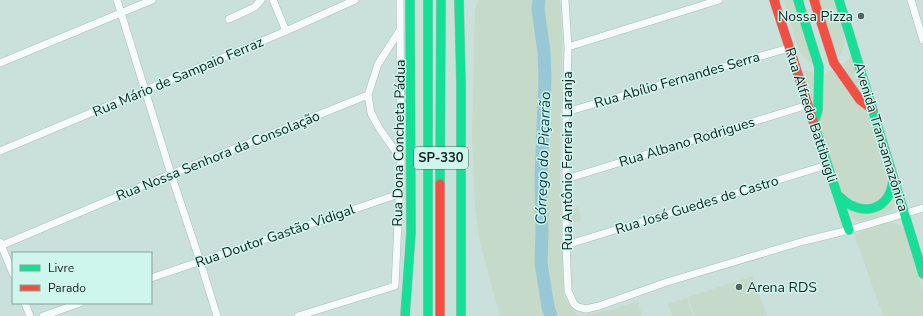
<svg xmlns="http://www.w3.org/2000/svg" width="923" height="316" viewBox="0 0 923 316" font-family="'Nunito Sans',sans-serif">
  <rect width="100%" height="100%" fill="#cae0db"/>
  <path fill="#c5dac9" d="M478,0h82l2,41 -2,129 4,127 14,19 36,-7 24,-8 4,15h-142l-20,-73 -5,-35 -3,-73 3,-124z
    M783,0h14l19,65c-8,-3 -13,-7 -17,-14z
    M817,0h16c6,18 21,45 2,60z
    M851,56l14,45 -27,-36 7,-2z
    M804,70l13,4 -3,43z
    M835,70l32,39 23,79 -8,14 -17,6 -20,-6 -29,-80 5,-48z
    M893,194c1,3 2,7 2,10 -1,11 -27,15 -36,18l-6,-3 -5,-10 13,3z
    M579,207l2,14 -9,2 -2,-14z
    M890,222l10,3 4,4 19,62v25h-40l-29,-82z
    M753,276l14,40h-73l-6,-19z
    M687,298l6,18h-21l-4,-12z"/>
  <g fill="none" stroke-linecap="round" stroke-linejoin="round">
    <path stroke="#98c8d6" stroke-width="13" d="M539,0l-1,9 6,43 1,26 -4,99 1,56 -1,30 7,44 3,9"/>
    <defs>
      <path id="street" d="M117,0l54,174 29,87 17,55
        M273,0l13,31
        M565,0l3,47 -2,65v133l2,46 6,13 4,3 8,2 13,-3 68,-24 137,-41 45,-11 74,-22
        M911,0l12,40
        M229,19l26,-12 6,-7
        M568,47l151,-47
        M0,63l152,-63
        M368,95l3,18 8,15 22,31
        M566,112l223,-64
        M0,151l286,-120 69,-31
        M566,179l242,-74
        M0,242l13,32
        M566,245l261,-80
        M0,246l171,-72 197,-79 10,-31 22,-34
        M151,278l248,-84
        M25,303l5,13
        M43,316l37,-13
        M298,316l97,-30 6,-127 -1,-159"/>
      <path id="fast" d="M428,0v316
        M459,0l2,84v232
        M798,0l21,67 -1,43 -4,12
        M839,0l84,274
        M815,127l34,103
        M440,184l1,-184
        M840,197c21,21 50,14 53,-17
        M405,316l6,-83 -1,-233"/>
      <path id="jam" d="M774,0l41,127
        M814,0l20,63 26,37 12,9
        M440,316v-132"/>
    </defs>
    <use href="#street" stroke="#abbcb8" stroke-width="8"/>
    <use href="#fast" stroke="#abbcb8" stroke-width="10"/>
    <use href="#jam" stroke="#abbcb8" stroke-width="10"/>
    <use href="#street" stroke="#f7fafa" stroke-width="7"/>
    <use href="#fast" stroke="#16e098" stroke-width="9"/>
    <use href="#jam" stroke="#f24e42" stroke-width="9"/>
  </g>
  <g fill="#536461" stroke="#cff6ed" stroke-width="1.5">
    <circle cx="861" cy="16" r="4"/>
    <circle cx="739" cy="287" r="4"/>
  </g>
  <g text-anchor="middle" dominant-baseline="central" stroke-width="3" stroke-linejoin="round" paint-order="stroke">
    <rect fill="#cff6ed" stroke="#4b615d" stroke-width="1" x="414" y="147" width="54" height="22" rx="3"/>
    <g font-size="13" font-weight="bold" fill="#13211f">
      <text x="441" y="158">SP-330</text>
    </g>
    <g font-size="14" fill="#13211f" stroke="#cff6ed" text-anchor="end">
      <text x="853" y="16">Nossa Pizza</text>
      <text x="747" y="287" text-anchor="start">Arena RDS</text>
    </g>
    <g font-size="14" fill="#13211f" stroke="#cff6ed">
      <text transform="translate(178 77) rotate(-23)">Rua Mário de Sampaio Ferraz</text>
      <text transform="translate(677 80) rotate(-16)">Rua Abílio Fernandes Serra</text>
      <text transform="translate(811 115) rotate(72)">Rua Alfredo Battibugli</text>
      <text transform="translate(881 137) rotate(73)">Avenida Transamazônica</text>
      <text transform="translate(687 142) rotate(-17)">Rua Albano Rodrigues</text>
      <text transform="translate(399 143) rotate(-89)">Rua Dona Concheta Pádua</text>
      <text transform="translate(218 156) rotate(-22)">Rua Nossa Senhora da Consolação</text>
      <text transform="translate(567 161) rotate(-90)">Rua Antônio Ferreira Laranja</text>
      <text transform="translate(697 205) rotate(-17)">Rua José Guedes de Castro</text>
      <text transform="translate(275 236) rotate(-19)">Rua Doutor Gastão Vidigal</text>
    </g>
    <g font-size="15" font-style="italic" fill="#043b4b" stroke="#cff6ed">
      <text transform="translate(543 158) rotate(-88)">Córrego do Piçarrão</text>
    </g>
  </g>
  <rect x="12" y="252" width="140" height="52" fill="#cff6ed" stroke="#84a19b"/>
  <rect x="20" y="265" width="20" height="6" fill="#16e098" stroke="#84a19b"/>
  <text x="48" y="272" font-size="12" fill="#13211f">Livre</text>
  <rect x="20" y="285" width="20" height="6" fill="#f24e42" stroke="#84a19b"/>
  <text x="48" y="292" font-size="12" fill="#13211f">Parado</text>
</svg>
